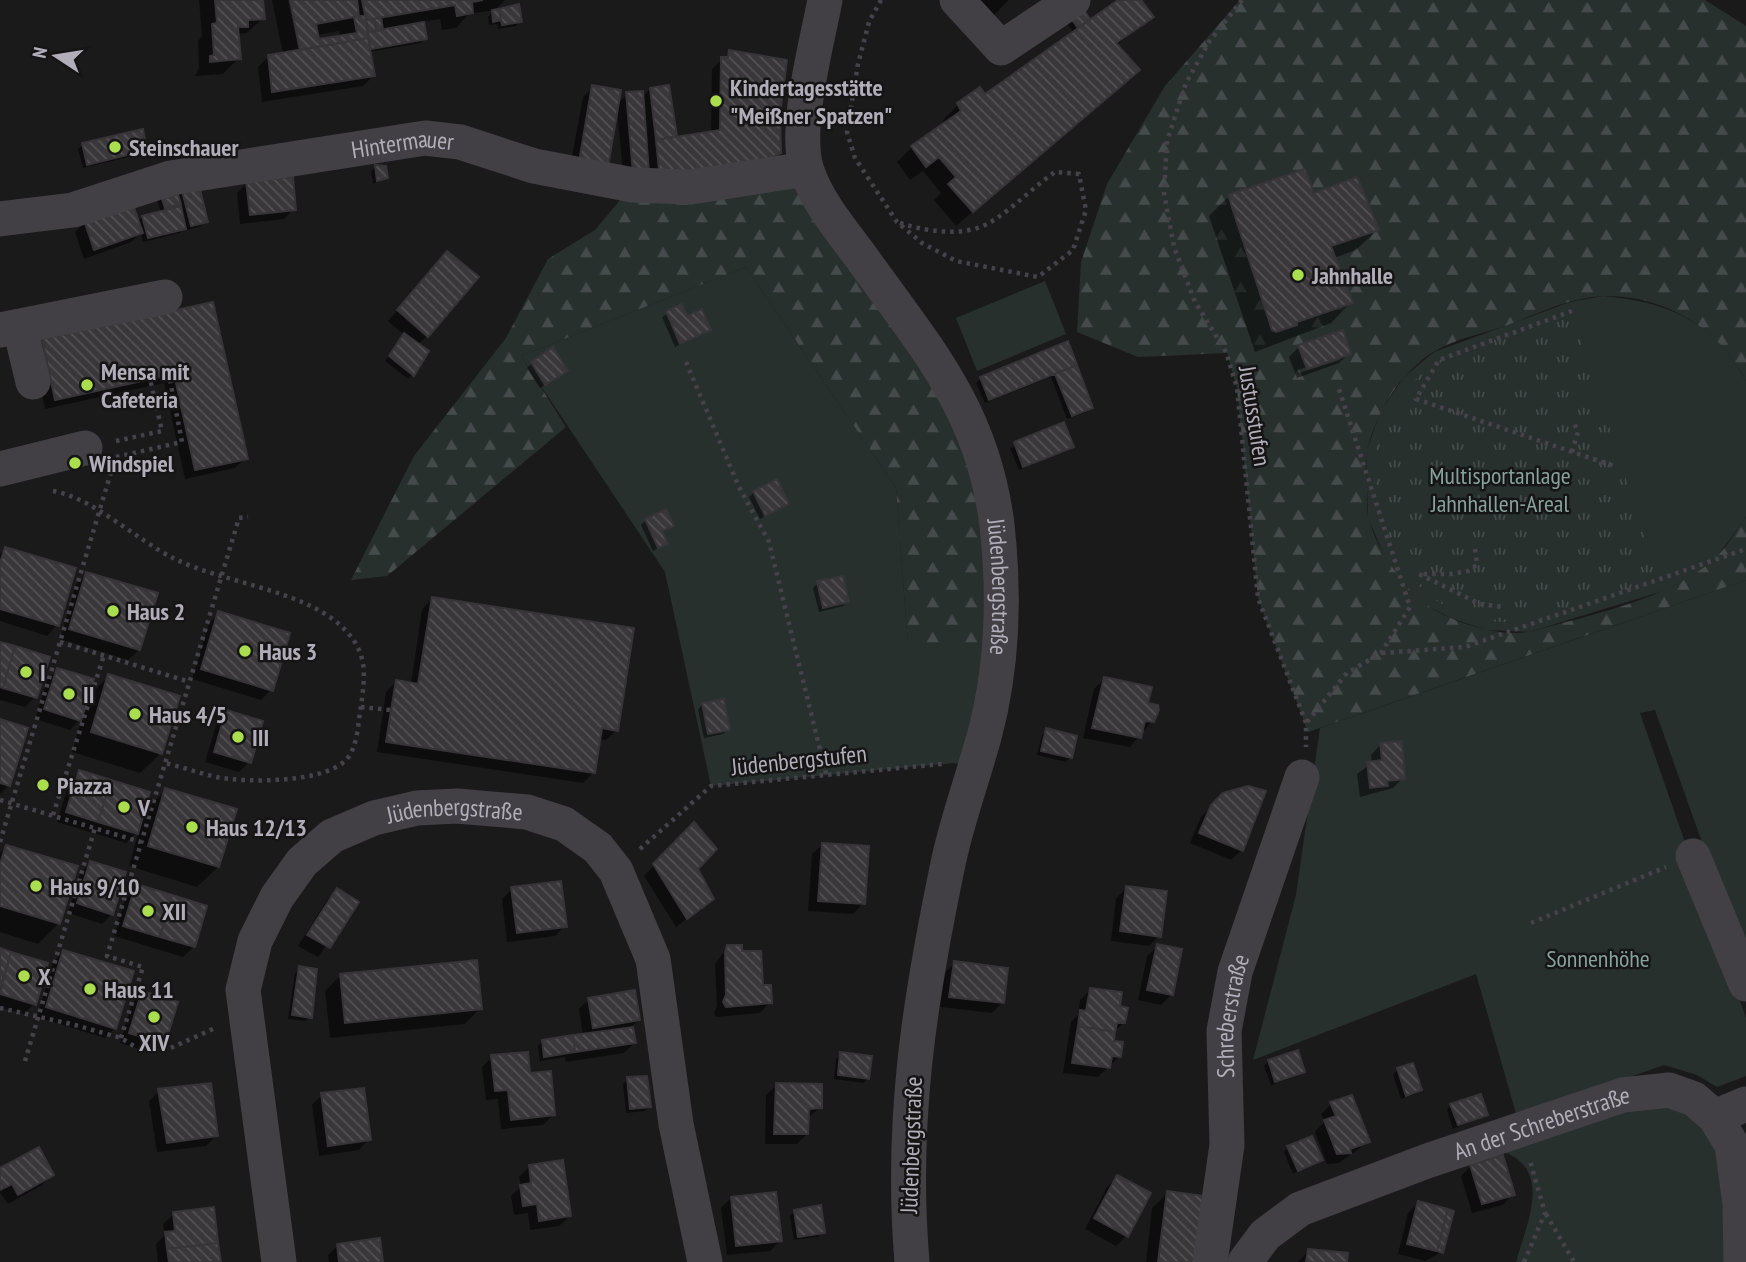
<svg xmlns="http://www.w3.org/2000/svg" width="1746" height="1262" viewBox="0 0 1746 1262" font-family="'PT Sans Narrow',sans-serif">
  <defs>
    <pattern id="forest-firs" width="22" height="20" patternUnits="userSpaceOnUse" patternTransform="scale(1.75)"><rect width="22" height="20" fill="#28302e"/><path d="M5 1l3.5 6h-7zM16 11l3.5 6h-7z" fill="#454b4a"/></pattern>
    <pattern id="park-tufts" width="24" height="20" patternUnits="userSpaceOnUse" patternTransform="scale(1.75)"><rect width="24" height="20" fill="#28302e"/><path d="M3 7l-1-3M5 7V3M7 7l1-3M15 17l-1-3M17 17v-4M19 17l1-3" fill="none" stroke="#454b4a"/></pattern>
    <pattern id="building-back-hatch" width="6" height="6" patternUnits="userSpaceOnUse" patternTransform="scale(1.75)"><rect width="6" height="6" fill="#39373a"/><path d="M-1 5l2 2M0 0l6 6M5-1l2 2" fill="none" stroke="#535154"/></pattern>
  </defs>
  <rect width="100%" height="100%" fill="#1b1a1b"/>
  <path fill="#28302e" d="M746,267l150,221 12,156h94l-27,123 -22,-4 -242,23 -46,-214 -144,-216z
    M1045,281l21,53 -89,37 -21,-53z
    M1603,296c63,5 113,26 143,85v136l-30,41 -25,19 -28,14 -134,41 -43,-2 -35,-12 -31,-16 -32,-38 -20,-46 -2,-65 14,-41 24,-35 30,-25 136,-50z
    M1746,580v386l-91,-256 -15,3 106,305v58l-29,11 -20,-12 -33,-10 -147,52 -41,-143 -223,86 43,-165 24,-167z
    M1623,1095l92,22 26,145h-225c8,-31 33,-80 0,-104 -9,-6 -21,-9 -30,-14z"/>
  <path fill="url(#forest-firs)" d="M1240,0h465l41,26v355c-26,-53 -82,-86 -142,-85 -33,1 -65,17 -96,29 -23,8 -54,14 -75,27 -34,22 -57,60 -66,99 -3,11 0,25 0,37 0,10 -1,22 2,32 8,28 24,50 43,72 22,26 87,48 121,39 57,-16 137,-32 181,-72 13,-11 22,-29 32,-42v63l-438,152 -50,-134 -21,-210 -10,-35 -89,4 -61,-25 4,-70 26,-78 58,-98z
    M806,169l160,242 36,233h-94l-12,-156 -150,-221 -225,89 45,71 -179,149 -36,4 63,-124 92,-118 42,-79 47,-29 38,-45z"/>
  <path fill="url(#park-tufts)" d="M1572,311l87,271c-51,16 -115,46 -169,39 -79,-10 -122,-92 -115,-165 3,-37 33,-75 63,-95 11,-7 27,-11 39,-15 32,-12 63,-24 95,-35z"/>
  <path fill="#0007" fill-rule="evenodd" d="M199,0h62l2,18 -16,15 -9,1 1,24 -16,16 -28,2 4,-7 -1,-28 4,-5z
    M272,0h16l11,51h3l-10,-51h213l-12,12 25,-6 2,15 -4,5 -18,3 -1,-5 -8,1 -1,-8 7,-7 -26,4 -13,14 -14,2 -2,-11 -18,3 3,17 -5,4 -51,9 4,24 -10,10 -101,16 -4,-35 11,-11 14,-2zM339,31l1,6 -22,4 -1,-6z
    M963,0h46l-21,21z
    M1050,0l38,19 -4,7 37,-26h18l12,16 -35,30 21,24 -181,156 -22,-26 7,-7 -18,-22 -13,9 -13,-18 15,-15 33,-23 -2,-4 15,-15 27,-9 89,-63z
    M730,52l48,62 1,38 -10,11 -145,21 -7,-75 -49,69 15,-81 10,-10 24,17 10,-10 14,4 9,-9 18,-2 7,51 36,-5 1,-64z
    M83,145l62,5 -4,4 -58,14 -5,-19z
    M375,167l11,10 -13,7 -2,-13z
    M247,183l47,26 -10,10 -44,5 -3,-31z
    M181,185l25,37 -5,4 -14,4 -1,-3 -6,6 -37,9 -2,-9 -10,9 -47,17 -9,-27 10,-10h52l5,-5 19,-4 -5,-16z
    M1313,195l64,35 -21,20 -22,8 17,44 -20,21 -76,29 -46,-136 20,-20z
    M437,263l-10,73 -9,9 -5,29 -5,5 -23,-18 19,-26 -16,-14z
    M212,304l34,154 -11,10 -50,11 -21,-96 -119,26 -12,-58 10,-10z
    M681,306l5,12 23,12 -34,17 -13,-30z
    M1067,343l24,65 -4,4 -20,7 -16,-42 -66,26 -9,-20 5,-5z
    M1299,347l50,6 -10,10 -42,15 -8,-21zM1340,356v4l-41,13 -1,-3z
    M532,363l29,12 -21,13 -13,-20z
    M1063,424l9,22 -53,24 -9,-22z
    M754,492l33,12 -27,15 -11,-22z
    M646,520l26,5 -11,8 5,10 -13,8 -12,-26z
    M5,549l52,76 -10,11 -47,-15v-67z
    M87,574l52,76 -11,10 -68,-21 16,-55z
    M818,583l29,19 -4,4 -24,6 -6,-24z
    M432,599l185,131 -11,10 -8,-1 -5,34 -10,10 -206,-31 9,-60 10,-10 15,2 11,-75z
    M219,613l52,77 -10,10 -69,-21 17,-56z
    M0,644l35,53 -10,10 -25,-7z
    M57,670l29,29 23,-23 52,77 -21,20 -68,-21 10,-35 -12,13 -35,-11 12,-39z
    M1104,679l42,25 6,17 -22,26 -47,-9 11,-49z
    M703,704l25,26 -5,4 -19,4 -6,-29z
    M227,712l22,50 -10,10 -34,-10 12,-40z
    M0,721l9,64 -9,9z
    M1047,730l23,27 -4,5 -29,-7 5,-20z
    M1381,744l22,34 -10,10 -33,9 -3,-23 15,-11 -1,-8z
    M79,772l63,41 24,-23 52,77 -21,20 -68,-21 10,-36 -13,13 -69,-21 12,-39z
    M1224,794l18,56 -11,10 -41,-17 11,-26z
    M694,825l2,44 16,30 -36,28 -32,-51z
    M823,844l40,59 -10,11 -45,-3 4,-57z
    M6,847l53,76 -21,21 -38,-12v-79z
    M90,863l22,51 -10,10 -34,-11 12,-39z
    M136,886l69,21 -12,40 -10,10 -69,-21 12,-40z
    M1127,888l32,48 -10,10 -38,-5 5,-43z
    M512,889l53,37 -10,10 -48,6 -5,-43z
    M337,890l20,13 -39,54 -20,-11 29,-46z
    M1158,946l13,49 -10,10 -23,-5 9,-44z
    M728,947l13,6 29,49 -10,11 -44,4 -2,-4 3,-7 -2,-42z
    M0,950l46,14 -12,40 -10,10 -24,-7z
    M63,952l52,76 -10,10 -68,-21 16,-55z
    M955,963l47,40 -10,10 -52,-6 4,-34z
    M300,968l10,49 -5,4 -17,-2 7,-46z
    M340,976l140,32 -15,16 -135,14 -5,-47z
    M1090,990l28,18 6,14 -10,10 -2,10 8,14 -22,21 -35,-4 8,-51 7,-7 2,-15z
    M142,993l21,50 -10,10 -33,-10 12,-40z
    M589,999l50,21 -8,7 3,16 -10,10 -58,9 -1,-5 -25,4 -2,-15 4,-4 41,-6 -4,-27z
    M841,1054l27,24 -5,5 -29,-4 2,-20z
    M492,1057l36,18 25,40 -10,10 -42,4 -3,-30 -12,1 -4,-33z
    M1269,1061l34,10 -5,5 -27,9 -7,-19z
    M1398,1070l22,20 -4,4 -15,5 -8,-24z
    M628,1079l21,27 -4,5 -19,2 -3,-29z
    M777,1085l43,23 -13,10v16l-10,10h-32l1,-49z
    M159,1091l57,45 -10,10 -49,6 -8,-51z
    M322,1095l47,44 -10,11 -40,6 -7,-51z
    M1331,1104l37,38 -29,21 -12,1 -12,-32 9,-10 -3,-8z
    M1451,1105l35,10 -33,14 -6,-19z
    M1288,1147l33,13 -28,14 -9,-22z
    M1471,1166l42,28 -10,11 -31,8 -11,-37z
    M529,1167l41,49 -11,10 -29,4 -2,-17 -14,2 -3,-19 10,-9 -2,-10z
    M0,1170l52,5 -10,10 -34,19 -8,-11z
    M1117,1177l10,58 -11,11 -31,-17 22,-42z
    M1168,1193l33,69h-55l6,-54z
    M731,1198l49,43 -10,10 -43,4 -6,-47z
    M1418,1203l24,49 -17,9 -27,-7 10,-41z
    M795,1211l28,21 -5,5 -24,3 -4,-24z
    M174,1214l45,48h-61l-2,-18 9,-9 -2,-11z
    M338,1245l43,17h-52l-1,-7z
    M1308,1251l37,11h-47z"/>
  <path fill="url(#building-back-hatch)" stroke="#363437" stroke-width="2" fill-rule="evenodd" d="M215,0h48l2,19 -17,1v7h-10l3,32 -31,3v-6l4,-1 -2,-31 5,-1z
    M290,0h67l2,16 6,-1 3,23 -68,12zM354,17l3,16 -38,6 -3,-15z
    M362,0h121l-11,2 1,11 -16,3 -2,-11 -89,15z
    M1058,0h19l13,19 -12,9z
    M1118,0h23l13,17 -38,26 24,27 -167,142 -25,-28 8,-7 -17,-20 -13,10 -15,-21 50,-35 -4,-8 23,-16 5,7z
    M519,4l3,18 -20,3 -3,-16z
    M499,9l2,11 -8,2 -1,-12z
    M381,17l2,13 -7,1 -2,-12z
    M374,19l2,12 -8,1 -2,-12z
    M424,22l3,17 -56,10 -3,-17z
    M368,38l7,38 -103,16 -4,-37z
    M729,50l58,10 -7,54 1,39 -26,12 -95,15 -4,-40 64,-10 1,-73h7z
    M592,85l29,5 -14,83 -29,-5z
    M669,85l8,51 -21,4 -6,-52z
    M643,91l6,82 -16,1 -7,-82z
    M143,129l4,21 -60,15 -5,-22z
    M375,165l11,1 2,12 -11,3z
    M1305,169l9,24 43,-16 22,53 -48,16 22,57 -56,19v3l-21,7 -4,-2 -44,-135z
    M293,177l3,33 -46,5 -4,-34z
    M198,181l10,41 -17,4 -11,-43z
    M175,185l6,19 -16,4 -3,-9 13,-4 -2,-9z
    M132,202l11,31 -49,17 -10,-30z
    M181,206l5,23 -38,9 -6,-22z
    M447,251l32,26 -51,60 -31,-27z
    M213,302l35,157 -53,11 -21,-96 -119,26 -13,-61z
    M682,304l5,12 15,-7 9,21 -31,14 -14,-33z
    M1343,330l8,24 -44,15 -9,-24z
    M404,333l25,18 -15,25 -25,-20z
    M1068,341l9,24 -88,35 -9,-23z
    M553,347l15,24 -23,14 -14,-23z
    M1077,365l16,43 -21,8 -17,-42z
    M1064,422l10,25 -51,20 -9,-25z
    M777,479l12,25 -24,12 -12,-25z
    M666,509l8,17 -12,5 6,13 -10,4 -13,-29z
    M5,547l71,21 -17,58 -59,-17v-46z
    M86,572l72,21 -18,57 -71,-21z
    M843,576l6,26 -26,6 -6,-27z
    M432,597l202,31 -16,103 -16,-3 -7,45 -209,-31 10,-62 22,4z
    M218,611l72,22 -17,58 -72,-22z
    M0,642l15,4 -12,42 -3,-1z
    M15,646l35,11 -13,41 -34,-10z
    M57,668l37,11 -13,42 -37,-12z
    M108,674l72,22 -18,58 -71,-22z
    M1104,677l48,10 -4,16 10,2 1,5 -5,12 -9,-1 -4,17 -49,-10z
    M724,699l6,31 -22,4 -6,-31z
    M226,710l37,11 -12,42 -37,-11z
    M0,719l28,9 -18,58 -10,-3z
    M1046,728l31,8 -5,22 -31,-7z
    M1402,741l3,38 -18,2 1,5 -18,2 -3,-26 15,-2 -2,-17z
    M79,770l32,10 -13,42 -32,-10z
    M111,780l39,12 -12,42 -40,-12z
    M1248,786l18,5 -23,60 -44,-18 12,-28 12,-12z
    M165,788l72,21 -18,58 -71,-21z
    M694,822l23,27 -19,20 16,30 -27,20 -34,-55z
    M822,843l47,3 -4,58 -47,-3z
    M6,845l72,21 -18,58 -60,-18v-42z
    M90,861l36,11 -13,43 -36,-12z
    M561,881l6,46 -50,6 -6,-46z
    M136,884l36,11 -12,42 -37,-11z
    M1126,886l41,5 -6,46 -41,-6z
    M337,888l22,14 -29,46 -23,-13z
    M172,895l35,11 -12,41 -35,-10z
    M1157,944l25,5 -9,46 -26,-5z
    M727,945h15v6h19l2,34h8l1,18 -46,4 -3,-5 3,-7 -1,-42z
    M0,948l11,4 -11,36z
    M63,950l71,21 -18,58 -70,-22z
    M11,952l37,11 -12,42 -36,-11z
    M477,960l5,49 -137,14 -5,-49z
    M954,961l54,7 -4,35 -55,-6z
    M299,966l18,3 -5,49 -20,-3z
    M1090,988l32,4 -2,14 8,2 -3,15h-8l-2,9 -37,-6 2,-16 6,1z
    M635,990l5,30 -47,8 -5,-30z
    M142,991l36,11 -13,42 -36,-11z
    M1078,1026l37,6 -1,9 9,1 -2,15 -9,-1 -2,12 -38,-5z
    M633,1027l3,16 -61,9 -2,-17z
    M573,1035l2,17 -31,5 -2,-17z
    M1298,1050l7,22 -30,10 -7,-22z
    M528,1052l2,21 21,-2 4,44 -44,5 -3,-30 -13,1 -4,-36z
    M840,1052l32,4 -3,23 -31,-4z
    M1413,1063l9,27 -16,6 -9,-28z
    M647,1076l4,31 -21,2 -3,-32z
    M211,1083l7,53 -51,7 -9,-54z
    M776,1083l46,1v24l-13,1 -1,25h-34z
    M364,1088l7,52 -43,6 -7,-53z
    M1481,1094l7,21 -30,10 -8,-21z
    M1352,1095l18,47 -20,7 1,4 -14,1 -13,-34 12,-4 -6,-14z
    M1312,1136l11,24 -25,11 -11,-25z
    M39,1147l15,28 -36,20 -6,-11 -12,6v-22z
    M1503,1155l12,40 -33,9 -12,-39z
    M563,1160l8,56 -32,5 -2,-17 -14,2 -3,-21 11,-2 -2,-18z
    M1117,1175l34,18 -23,44 -34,-19z
    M1167,1191l44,6 -8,65h-45z
    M776,1192l6,49 -46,5 -5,-49z
    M1418,1201l30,8 -11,42 -30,-7z
    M821,1205l4,28 -27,4 -4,-27z
    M214,1207l4,36 -51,6 -2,-17 10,-1 -2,-19z
    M1448,1209l6,2 -11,42 -6,-2z
    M380,1238l3,24h-44l-2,-18z
    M218,1243l3,19h-52l-2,-13z
    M1308,1249l40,4 -1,9h-41z"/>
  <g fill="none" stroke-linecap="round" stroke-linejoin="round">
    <path stroke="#454349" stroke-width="4.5" stroke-dasharray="3.5 5" stroke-linecap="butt" d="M881,0l-12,22 -11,42 -11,68 8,26 42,64 25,21 34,18 82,16 35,-27 13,-40 -7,-36 -24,-2c-22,15 -42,37 -66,51 -26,15 -66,8 -92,-1
      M1242,0l-33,42 -23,41 -19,58 -3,52 10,54 21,55 31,50 11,36 21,210 48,125v24
      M1572,311l-133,49 -23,39 201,68
      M686,362l53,125 30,55 57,232
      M116,441l46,-10 -12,-52
      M1572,452l6,-20 -4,-9
      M116,457l66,-15 -13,-67
      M53,491c40,7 84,49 120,67 51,26 137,32 174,74 21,23 18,45 14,74 -3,16 -3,43 -16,55 -24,22 -98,22 -129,16 -17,-4 -34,-10 -51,-14
      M1475,549l2,16 -9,6 -17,3h-32l61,30 24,3
      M60,642l130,40
      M1382,653l83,-6 281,-98
      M361,707l29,3
      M1307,722l40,-49 34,-20 29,-46 -72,-221
      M0,800l141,42
      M53,815l51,-160
      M0,842l112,-373
      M640,849l71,-63 231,-22
      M1531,923l135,-56
      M0,1008l75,17 46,13 18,11 25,2 51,-23
      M121,1038l22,-71 -36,-11 132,-438 9,-1
      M25,1061l70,-233
      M1546,1214l28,48
      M1524,1262l21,-49 -15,-52"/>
    <g stroke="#434045" stroke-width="35">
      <path id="s1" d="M825,0c-8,43 -32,130 -18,171 11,33 37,62 57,90 64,89 119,151 133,264 8,72 6,142 -13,212 -11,40 -26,81 -35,122 -29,138 -49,262 -37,403"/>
      <path d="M957,0l44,48 72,-48"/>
      <path id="s2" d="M0,219l73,-9 98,-32 254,-40 35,4 74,24 99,19 58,2 115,-18"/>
      <path d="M15,327l7,9 11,46"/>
      <path d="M0,330l165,-33"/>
      <path d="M0,469l85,-21"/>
      <path d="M1693,856l53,128"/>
      <path d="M1715,1117l31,-13"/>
      <path id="s3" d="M279,1262l-36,-272 12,-49 22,-44 25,-35 30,-26 42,-18 43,-10 40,-2 70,6 37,12 34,24 18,23 37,88 23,165 29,138"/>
      <path id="s4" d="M1210,1262l17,-117 -3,-114 11,-59 67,-195"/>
      <path id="s5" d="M1245,1262l20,-27 35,-26 127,-48 196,-66 46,-5 25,9 21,18 17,28 8,59 1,58"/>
    </g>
  </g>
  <g fill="#abde4f" stroke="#161516" stroke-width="2.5">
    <circle cx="716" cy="101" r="7"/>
    <circle cx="115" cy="147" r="7"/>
    <circle cx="1298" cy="275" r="7"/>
    <circle cx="87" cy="385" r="7"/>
    <circle cx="75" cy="463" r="7"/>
    <circle cx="113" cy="611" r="7"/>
    <circle cx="245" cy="651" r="7"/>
    <circle cx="26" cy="672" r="7"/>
    <circle cx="69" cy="694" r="7"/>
    <circle cx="135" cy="714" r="7"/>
    <circle cx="238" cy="737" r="7"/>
    <circle cx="43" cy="785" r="7"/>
    <circle cx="124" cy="807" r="7"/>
    <circle cx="192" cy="827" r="7"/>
    <circle cx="36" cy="886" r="7"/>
    <circle cx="148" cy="911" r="7"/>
    <circle cx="24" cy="976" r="7"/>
    <circle cx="90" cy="989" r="7"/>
    <circle cx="154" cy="1017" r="7"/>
  </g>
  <g text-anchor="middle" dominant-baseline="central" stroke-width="5" stroke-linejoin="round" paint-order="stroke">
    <g font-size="24" font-weight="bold" fill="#b2aeb9" stroke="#161516" text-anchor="start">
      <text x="730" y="87">Kindertagesstätte<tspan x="730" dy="28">"Meißner Spatzen"</tspan></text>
      <text x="129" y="147">Steinschauer</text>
      <text x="1312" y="275">Jahnhalle</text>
      <text x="101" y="371">Mensa mit<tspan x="101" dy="28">Cafeteria</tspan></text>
      <text x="89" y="463">Windspiel</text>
      <text x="127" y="611">Haus 2</text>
      <text x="259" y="651">Haus 3</text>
      <text x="40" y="672">I</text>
      <text x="83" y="694">II</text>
      <text x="149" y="714">Haus 4/5</text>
      <text x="252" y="737">III</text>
      <text x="57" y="785">Piazza</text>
      <text x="138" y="807">V</text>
      <text x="206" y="827">Haus 12/13</text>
      <text x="50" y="886">Haus 9/10</text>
      <text x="162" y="911">XII</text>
      <text x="38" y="976">X</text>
      <text x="104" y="989">Haus 11</text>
      <text x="154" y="1042" text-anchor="middle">XIV</text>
    </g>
    <g font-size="24" fill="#b2aeb9" stroke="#161516">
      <text stroke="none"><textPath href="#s2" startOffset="411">Hintermauer</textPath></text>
      <text transform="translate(1255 416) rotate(81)">Justusstufen</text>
      <text stroke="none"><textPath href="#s1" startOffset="642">Jüdenbergstraße</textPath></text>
      <text transform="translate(799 760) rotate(-6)">Jüdenbergstufen</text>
      <text stroke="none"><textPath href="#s3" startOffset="584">Jüdenbergstraße</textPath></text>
      <text stroke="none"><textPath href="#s4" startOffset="248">Schreberstraße</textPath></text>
      <text stroke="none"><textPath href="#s5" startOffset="334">An der Schreberstraße</textPath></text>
      <text transform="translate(911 1145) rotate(-88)">Jüdenbergstraße</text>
    </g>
    <g font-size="24" fill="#87a29b" stroke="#161516">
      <text x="1500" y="475">Multisportanlage<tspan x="1500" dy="28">Jahnhallen-Areal</tspan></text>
      <text x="1598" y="958">Sonnenhöhe</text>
    </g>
  </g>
  <g transform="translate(56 56) rotate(282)" stroke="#161516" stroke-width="5" paint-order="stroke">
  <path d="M0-5L12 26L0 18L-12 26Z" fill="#b2aeb9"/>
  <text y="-10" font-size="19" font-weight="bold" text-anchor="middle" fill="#b2aeb9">N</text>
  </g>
</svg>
